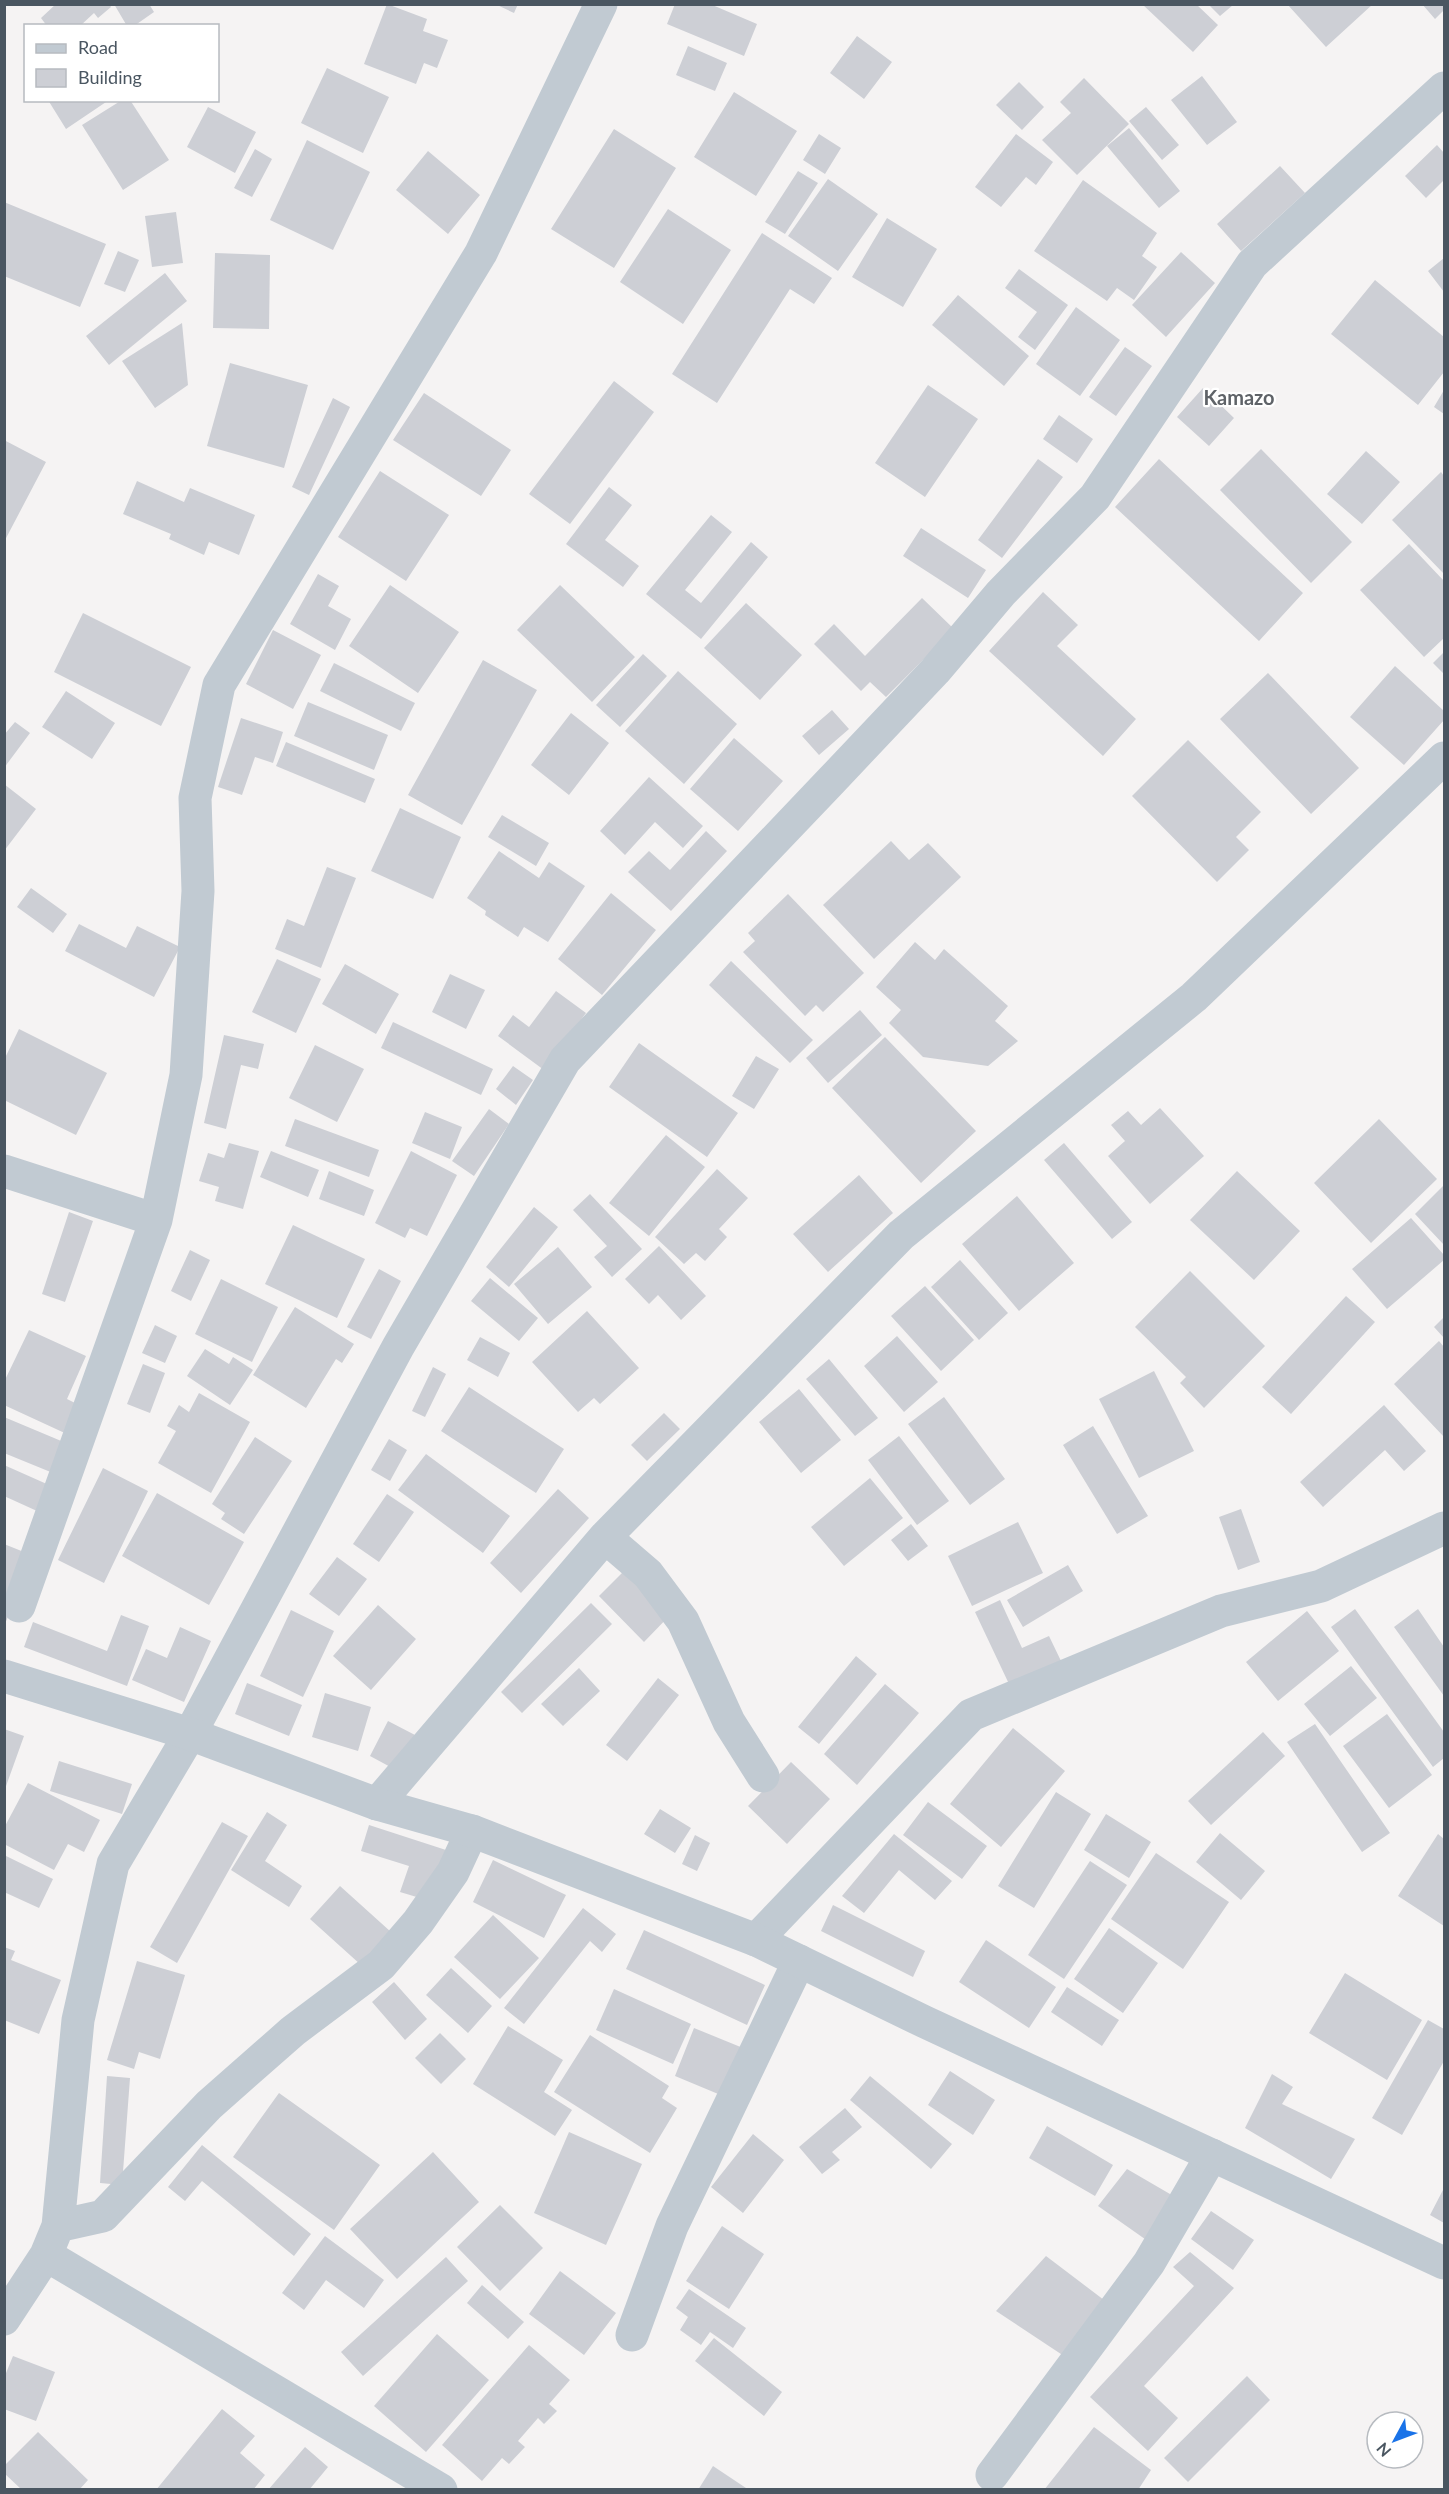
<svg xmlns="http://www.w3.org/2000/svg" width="1449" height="2494" viewBox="0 0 1449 2494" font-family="Lato,sans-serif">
  <rect width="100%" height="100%" fill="#f5f3f3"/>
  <path fill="#cdcfd5" d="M56,4h53l2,3 -13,11 -4,-5 -14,13h-33l-6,-8z
    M114,4h35l5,8 -20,14h-7z
    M387,4l40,15 -4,12 25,9 -11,28 -13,-5 -8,21 -52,-20z
    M495,4h23l-4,9z
    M675,4h35l47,20 -13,32 -77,-32z
    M1142,4h54l22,21 -25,27z
    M1287,4h86l-47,43z
    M1422,4h22v6l-9,9z
    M1209,5h24l-13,11z
    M857,36l35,26 -28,37 -34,-26z
    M688,46l39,17 -12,28 -39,-16z
    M327,68l62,29 -26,56 -62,-30z
    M1202,76l35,46 -30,23 -36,-45z
    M1084,78l45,46 -52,51 -35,-35 29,-27 -11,-11z
    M1019,82l25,25 -22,23 -26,-25z
    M734,92l63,39 -41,65 -62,-39z
    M48,100h61l-43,29z
    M122,100h8l39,60 -46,30 -41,-65z
    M208,107l48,25 -21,41 -48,-26z
    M1146,107l33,38 -17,15 -33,-39z
    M1129,128l51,63 -21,17 -52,-62z
    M614,129l62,39 -62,100 -63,-39z
    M819,134l22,14 -16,26 -22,-14z
    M1016,134l37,28 -17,23 -10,-8 -25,30 -26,-20z
    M307,140l63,32 -37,78 -63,-30z
    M1437,145l7,8v27l-18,18 -21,-22z
    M255,149l17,10 -20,38 -18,-9z
    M428,151l52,44 -32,39 -52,-44z
    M1280,166l25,27 -64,58 -24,-27z
    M798,171l20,12 -33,51 -20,-12z
    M828,179l50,35 -40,57 -50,-35z
    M1083,180l74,53 -15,23 15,11 -23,33 -17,-12 -10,13 -73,-50z
    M4,202l102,42 -26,63 -76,-31z
    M668,209l63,41 -48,74 -63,-42z
    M176,212l7,51 -31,4 -7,-51z
    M887,218l50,31 -34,58 -51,-30z
    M762,233l70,45 -18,26 -24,-15 -73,114 -45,-29z
    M118,251l21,9 -14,32 -21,-8z
    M1181,252l34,31 -49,54 -34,-32z
    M215,253l55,2 -1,74 -56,-1z
    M1444,258v34l-16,-21z
    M1019,269l49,36 -33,45 -17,-13 19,-25 -32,-24z
    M165,273l22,28 -78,64 -23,-29z
    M1375,280l69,57v35l-26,33 -87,-71z
    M958,295l71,61 -25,30 -72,-61z
    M1076,307l44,33 -40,56 -44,-32z
    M182,323l6,62 -33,23 -33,-47z
    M1125,347l27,19 -36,50 -27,-19z
    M230,363l78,22 -24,83 -77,-22z
    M614,381l40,31 -84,112 -41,-30z
    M928,385l50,34 -53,78 -50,-34z
    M1203,388l31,30 -25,28 -32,-29z
    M1444,390v24l-10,-7z
    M424,393l87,57 -30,46 -88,-56z
    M333,398l17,9 -41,88 -17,-8z
    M1059,415l34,24 -16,24 -34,-24z
    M4,440l42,22 -42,80z
    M1261,449l91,93 -41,41 -91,-93z
    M1366,451l34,31 -38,42 -35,-30z
    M1038,459l25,18 -61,81 -24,-18z
    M1159,459l144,134 -44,48 -144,-134z
    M380,471l69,44 -43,66 -68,-44z
    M1441,472l3,4v98l-52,-54z
    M137,481l47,21 6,-14 65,27 -16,40 -30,-13 -5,13 -35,-16 2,-5 -48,-20z
    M609,487l23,18 -27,35 34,26 -16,21 -57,-43z
    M711,515l21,17 -47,58 16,13 50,-61 17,15 -67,82 -55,-45z
    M921,528l65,42 -18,28 -65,-42z
    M1409,544l35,37v57l-20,19 -64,-67z
    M318,574l21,12 -11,20 23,13 -16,31 -45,-26z
    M390,585l69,47 -41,61 -69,-47z
    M560,585l75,72 -43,45 -75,-72z
    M1043,592l35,33 -21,21 79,73 -33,37 -114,-105z
    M922,598l32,31 -68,68 -16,-15 -9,9 -47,-47 20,-20 31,32z
    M746,603l56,52 -42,45 -56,-52z
    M83,613l108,54 -30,59 -107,-54z
    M273,630l48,25 -28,54 -47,-25z
    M1444,652v22l-11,-11z
    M643,654l24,22 -47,51 -24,-22z
    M483,660l54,30 -75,135 -54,-30z
    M334,663l81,40 -14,28 -81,-40z
    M1395,666l49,45v9l-40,45 -54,-48z
    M678,671l59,53 -53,60 -59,-53z
    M1268,673l91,95 -48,46 -91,-95z
    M66,691l49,32 -23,36 -50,-32z
    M308,702l80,33 -14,35 -80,-34z
    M832,710l17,19 -30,26 -17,-19z
    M571,713l38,30 -40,52 -38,-30z
    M241,718l42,14 -10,31 -18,-6 -13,38 -24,-8z
    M15,722l15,11 -26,35v-33z
    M734,738l49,43 -45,50 -48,-42z
    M1188,740l73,72 -25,25 13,13 -32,32 -85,-86z
    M286,742l89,37 -10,24 -89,-37z
    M649,777l54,49 -20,22 -28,-26 -30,33 -25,-24z
    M4,784l32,25 -32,42z
    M400,808l61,29 -28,62 -62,-28z
    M502,815l47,28 -13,23 -48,-29z
    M706,831l21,20 -56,60 -43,-39 21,-21 21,19z
    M891,841l18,19 19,-17 33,34 -87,82 -51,-54z
    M499,851l40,27 10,-16 36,24 -37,56 -24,-15 -6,10 -33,-22 1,-4 -19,-13z
    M327,867l29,11 -35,90 -46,-19 12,-30 17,7z
    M31,888l36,26 -14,19 -36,-26z
    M611,893l45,37 -54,65 -44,-36z
    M788,894l76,79 -41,39 -7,-7 -11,11 -62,-64 12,-11 -7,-8z
    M79,924l47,24 11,-22 43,21 -26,50 -89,-46z
    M915,942l20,18 9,-11 64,57 -13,15 23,20 -30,25 -65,-9 -34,-34 12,-13 -25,-23z
    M277,959l44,20 -25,54 -44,-21z
    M731,961l82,79 -23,23 -81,-78z
    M345,964l54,30 -23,40 -54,-30z
    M450,974l35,16 -19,39 -34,-17z
    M556,991l30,22 -42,57 -46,-34 15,-21 16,12z
    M860,1010l22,25 -54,48 -22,-25z
    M393,1022l100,47 -12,26 -100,-47z
    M19,1029l88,44 -31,62 -72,-35v-40z
    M224,1035l40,9 -6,25 -17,-4 -15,64 -22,-6z
    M885,1037l91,94 -55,52 -89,-95z
    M639,1043l99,70 -31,44 -98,-70z
    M315,1045l49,24 -27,53 -48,-24z
    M756,1056l23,13 -25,40 -22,-13z
    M513,1066l20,14 -17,25 -20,-16z
    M1160,1108l44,48 -54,48 -42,-48 17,-15 -14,-16 17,-14 13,14z
    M489,1109l20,15 -35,52 -22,-15z
    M425,1112l37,15 -12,32 -38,-16z
    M295,1119l84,31 -10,27 -84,-31z
    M1379,1119l58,60 -66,64 -57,-60z
    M666,1135l39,32 -56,69 -40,-33z
    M229,1143l30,8 -16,58 -28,-8 4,-14 -20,-6 9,-28 16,5z
    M1064,1143l68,79 -20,17 -68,-79z
    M271,1151l48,19 -11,27 -48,-20z
    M411,1151l46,24 -30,61 -17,-8 -5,10 -30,-15z
    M717,1169l31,29 -29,31 8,8 -22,24 -9,-8 -12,11 -29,-27z
    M329,1171l45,19 -10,26 -45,-17z
    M1237,1171l63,60 -46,49 -64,-60z
    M859,1175l34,38 -65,59 -35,-38z
    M1444,1185v60l-29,-31z
    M590,1194l52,55 -30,28 -18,-20 13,-11 -34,-36z
    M1017,1196l57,67 -55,48 -57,-67z
    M534,1207l24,20 -49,60 -23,-20z
    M69,1212l24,9 -28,81 -23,-8z
    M1411,1218l33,37v5l-57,49 -35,-40z
    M293,1225l72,34 -28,59 -72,-34z
    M659,1246l47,50 -25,24 -23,-25 -9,9 -24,-25z
    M558,1247l34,40 -44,37 -34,-40z
    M190,1250l20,10 -19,41 -20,-10z
    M960,1260l48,53 -29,27 -48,-53z
    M379,1269l22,12 -30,58 -24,-12z
    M1190,1271l75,75 -61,62 -24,-25 6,-6 -51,-50z
    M490,1278l48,40 -19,23 -48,-40z
    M221,1279l57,28 -26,55 -57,-28z
    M925,1286l49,54 -33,31 -50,-55z
    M1346,1296l29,26 -84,92 -29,-27z
    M295,1307l59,37 -12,19 -6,-4 -30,49 -53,-33z
    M587,1311l52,57 -39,36 -6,-6 -16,14 -46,-50z
    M1444,1317v21l-10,-11z
    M155,1325l22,11 -12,27 -23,-10z
    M29,1330l57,26 -19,43 16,8 -14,28 -65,-30v-23z
    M897,1336l41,46 -34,30 -40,-46z
    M480,1337l30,16 -12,24 -31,-17z
    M1439,1341l5,6v90l-50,-53z
    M205,1349l24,15 4,-7 20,13 -23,35 -43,-29z
    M829,1359l49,59 -23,18 -49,-57z
    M143,1364l22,9 -15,40 -23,-9z
    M433,1367l13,7 -21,43 -13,-6z
    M1154,1371l40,80 -55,27 -40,-79z
    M469,1387l95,62 -28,44 -95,-62z
    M799,1389l42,51 -40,33 -42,-51z
    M199,1393l51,29 -39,71 -53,-30 18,-32 -9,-5 12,-21 10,7z
    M944,1397l61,82 -35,26 -62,-81z
    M1384,1405l42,46 -22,20 -19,-21 -62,57 -23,-25z
    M664,1413l16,16 -33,32 -16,-16z
    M4,1417l62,26 -13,30 -49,-20z
    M1093,1426l55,90 -31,18 -54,-89z
    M899,1436l50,65 -32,24 -49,-65z
    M255,1437l37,24 -48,73 -23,-15 4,-6 -13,-9z
    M389,1439l18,11 -17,31 -19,-11z
    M426,1454l84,62 -27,37 -85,-63z
    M4,1465l45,20 -12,26 -33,-15z
    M103,1468l45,23 -44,92 -46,-23z
    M870,1478l33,40 -59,48 -33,-39z
    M558,1489l31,29 -68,75 -31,-30z
    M157,1493l87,49 -35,63 -87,-49z
    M387,1494l27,18 -35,50 -26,-18z
    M1241,1509l19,53 -22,8 -19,-53z
    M1018,1522l25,51 -71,33 -24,-50z
    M911,1524l17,22 -20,15 -17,-21z
    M4,1544l30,12 -30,70z
    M337,1557l30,22 -28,37 -30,-22z
    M1068,1565l15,26 -60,36 -16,-27z
    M628,1567l45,45 -29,30 -45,-46z
    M1000,1600l22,48 27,-12 12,25 -52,23 -34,-72z
    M591,1603l21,21 -90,89 -21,-21z
    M378,1605l38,34 -45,51 -38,-34z
    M1355,1609l89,123v26l-11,9 -102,-140z
    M1418,1609l26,38v49l-50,-69z
    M291,1610l43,21 -31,66 -43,-21z
    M1307,1611l32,40 -61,50 -32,-39z
    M121,1615l28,11 -22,60 -103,-39 9,-25 74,29z
    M180,1627l31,14 -27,61 -52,-22 14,-31 21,9z
    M856,1656l21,18 -58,70 -21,-17z
    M1351,1666l26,32 -47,38 -26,-32z
    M579,1668l21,23 -37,35 -22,-22z
    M658,1678l21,17 -52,66 -21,-16z
    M247,1683l55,22 -13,31 -54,-22z
    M885,1684l34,29 -62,72 -33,-31z
    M325,1693l46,14 -13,44 -46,-14z
    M1387,1714l45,61 -43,33 -46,-62z
    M388,1721l27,14 -19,35 -26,-14z
    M1315,1724l75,109 -28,19 -75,-110z
    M1013,1728l52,43 -64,76 -51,-43z
    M4,1729l20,7 -19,53h-1z
    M1263,1732l22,24 -74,69 -23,-24z
    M59,1761l73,23 -10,30 -72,-23z
    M791,1762l39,37 -43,45 -39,-38z
    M28,1783l72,37 -16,32 -16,-8 -14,26 -50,-26v-16z
    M1056,1792l35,22 -57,94 -36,-22z
    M928,1802l59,44 -25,33 -59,-44z
    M660,1809l31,19 -16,25 -31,-19z
    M267,1812l20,13 -22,36 37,25 -13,21 -58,-37z
    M1106,1814l45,28 -22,36 -45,-28z
    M222,1822l26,14 -71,127 -27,-16z
    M369,1825l77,25 -16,51 -30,-9 9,-26 -48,-15z
    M1220,1833l45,38 -24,29 -45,-38z
    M894,1834l58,47 -17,19 -36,-30 -35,43 -22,-17z
    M1438,1834l6,5v87l-46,-30z
    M695,1835l15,8 -13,28 -15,-7z
    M1156,1853l73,49 -46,67 -72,-50z
    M4,1855l49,24 -14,29 -35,-16z
    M493,1860l73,35 -22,43 -71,-36z
    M1090,1861l37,24 -63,94 -36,-24z
    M340,1886l51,46 -30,33 -51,-46z
    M833,1905l92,46 -12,26 -92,-46z
    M583,1908l33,26 -14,18 -12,-11 -66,83 -20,-16z
    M493,1915l46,43 -39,41 -46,-42z
    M1109,1928l49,35 -35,50 -49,-34z
    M644,1930l121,55 -18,40 -121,-56z
    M986,1940l70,47 -27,41 -70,-46z
    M4,1947l11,4 -4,9 50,20 -22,54 -35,-14z
    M137,1961l48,14 -25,84 -21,-7 -5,17 -27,-9z
    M451,1968l41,38 -24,27 -42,-38z
    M1345,1973l77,47 -35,60 -78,-47z
    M394,1982l33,37 -22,21 -33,-38z
    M1067,1987l52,33 -17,26 -51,-34z
    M614,1989l77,35 -18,40 -77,-34z
    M1428,2020l16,9v32l-42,74 -30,-17z
    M508,2026l55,34 -19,32 28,18 -17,26 -82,-52z
    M694,2028l49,20 -20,48 -48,-20z
    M440,2033l26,26 -25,25 -26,-26z
    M590,2035l79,51 -7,12 15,10 -27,45 -96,-61z
    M950,2071l45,29 -22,35 -45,-30z
    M1272,2074l21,13 -11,17 73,35 -24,40 -86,-51z
    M107,2076l23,2 -8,107 -22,-2z
    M870,2076l82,68 -21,25 -81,-69z
    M279,2093l101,72 -46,65 -101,-73z
    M845,2108l17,19 -30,25 8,8 -18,14 -23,-27z
    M1047,2126l66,39 -18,31 -66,-38z
    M569,2132l73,32 -36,81 -72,-32z
    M753,2134l31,26 -41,53 -32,-26z
    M202,2145l109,89 -17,22 -92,-75 -17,20 -17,-14z
    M433,2152l46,50 -82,77 -47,-50z
    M1127,2169l55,32 -30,43 -54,-38z
    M1444,2188v35l-14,-8z
    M500,2205l43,43 -43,43 -43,-44z
    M1211,2211l43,29 -21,30 -42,-31z
    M722,2226l42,28 -35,55 -43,-28z
    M325,2236l59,44 -20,28 -38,-28 -22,30 -22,-17z
    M1190,2252l44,36 -90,98 34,32 -30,33 -58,-54 104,-111 -21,-19z
    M1046,2256l58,44 -31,62 -77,-51z
    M446,2257l22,24 -105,95 -22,-24z
    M560,2271l56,42 -32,42 -55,-41z
    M482,2285l42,37 -16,17 -41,-36z
    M689,2289l57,39 -13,20 -23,-16 -9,13 -21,-15 8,-13 -12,-9z
    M437,2334l52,46 -63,72 -52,-46z
    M714,2338l68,54 -18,24 -69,-55z
    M529,2345l41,35 -21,24 8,7 -13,13 -6,-6 -20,23 7,6 -16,17 -7,-6 -20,23 -40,-36z
    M13,2356l42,16 -19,49 -32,-12v-31z
    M1247,2376l23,24 -82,82 -24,-24z
    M222,2409l33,27 -15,17 25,22 -12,15h-97z
    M1094,2427l57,43 -13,20h-94z
    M38,2432l50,48 -9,10h-57l-18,-17v-7z
    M305,2447l23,20 -19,23h-41z
    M713,2466l36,24h-51z"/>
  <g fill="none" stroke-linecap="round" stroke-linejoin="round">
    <path stroke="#c1cad2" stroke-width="33" d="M4,1171l152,49
      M605,1537l43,37 35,47 46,101 34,54
      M19,1606l137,-386 30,-145 12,-184 -3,-93 24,-113 262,-432 120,-249
      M377,1804l228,-267 296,-302 293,-238 250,-239
      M756,1940l215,-225 250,-104 100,-25 123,-58
      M58,2226l45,-10 106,-111 84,-74 88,-66 37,-43 35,-50 19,-41
      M46,2255l395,235
      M4,2319l42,-64 12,-29 20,-206 35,-156 77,-130 208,-387 167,-287 265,-278 105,-111 66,-78 94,-96 157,-233 192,-176
      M632,2335l40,-109 127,-265
      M992,2475l157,-212 63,-108"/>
    <path stroke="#c1cad2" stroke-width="33" d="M4,1676l186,58 187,70 95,27 284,109 169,82 519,241"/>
  </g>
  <g text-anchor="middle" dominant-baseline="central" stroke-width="4.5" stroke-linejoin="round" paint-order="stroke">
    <g font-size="20" font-weight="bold" fill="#5f6368" stroke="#fff">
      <text x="1239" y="397">Kamazo</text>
    </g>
  </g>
  <rect width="1449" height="2494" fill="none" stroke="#4a5661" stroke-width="12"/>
  <rect x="24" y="24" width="195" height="78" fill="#ffffff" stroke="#b7bbc0" stroke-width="1.5"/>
  <rect x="36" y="44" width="30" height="9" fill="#c1cad2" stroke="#b7bbc0" stroke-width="1.5"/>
  <text x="78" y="54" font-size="18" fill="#4a5661">Road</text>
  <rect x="36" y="69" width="30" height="18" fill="#cdcfd5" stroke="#b7bbc0" stroke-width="1.5"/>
  <text x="78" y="84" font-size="18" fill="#4a5661">Building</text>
  <g transform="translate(1395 2440) rotate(229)"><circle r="28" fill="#ffffff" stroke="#b7bbc0" stroke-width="1.5"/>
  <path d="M0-4.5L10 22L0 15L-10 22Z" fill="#1a73e8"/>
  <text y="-9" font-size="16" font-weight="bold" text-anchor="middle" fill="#4a5661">N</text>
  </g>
</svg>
